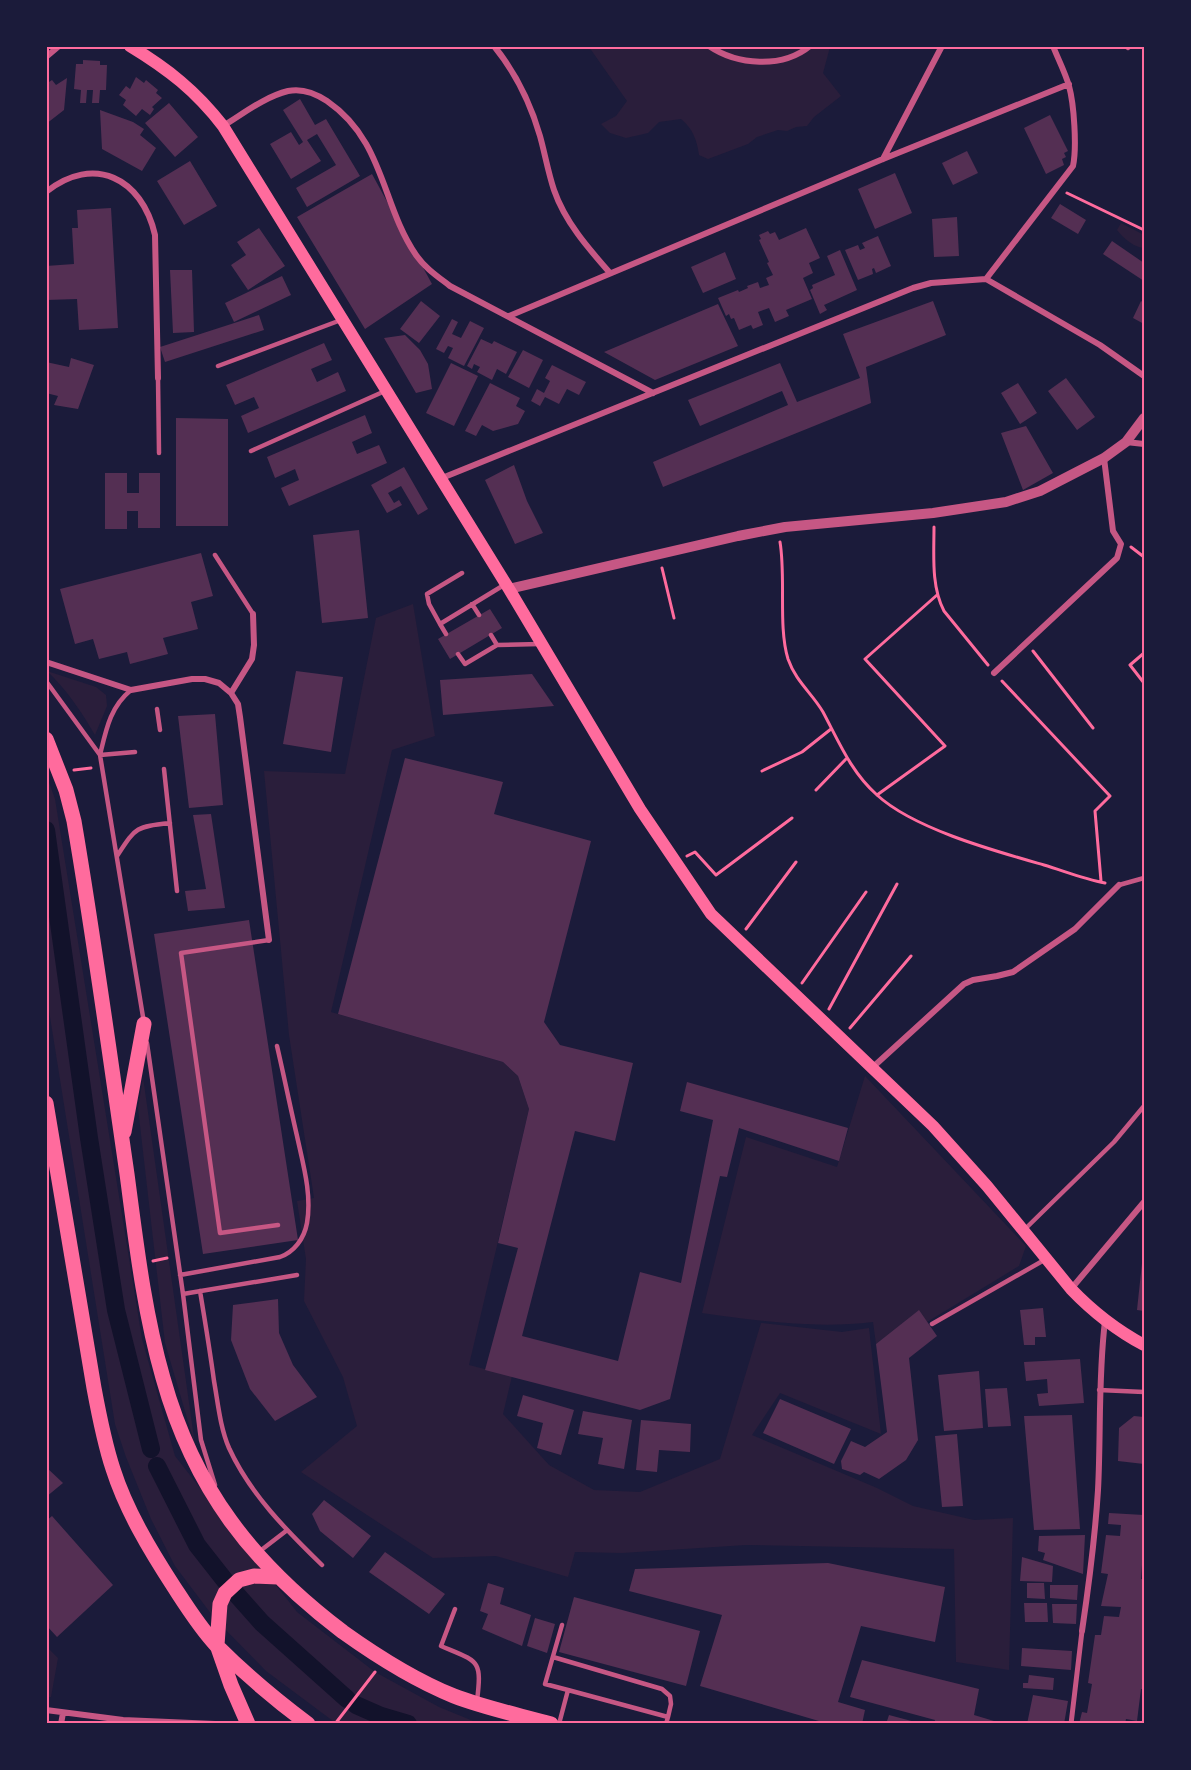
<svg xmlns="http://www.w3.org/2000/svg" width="1191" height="1770" viewBox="0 0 1191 1770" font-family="'Roboto Condensed',sans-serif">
  <rect width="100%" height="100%" fill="#1b1b3a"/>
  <path fill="#2a1e3b" d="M589,47h241l-7,26 18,23 -27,21 -7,9 -11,1 -9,4 -9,-1 -21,7 -9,7 -40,15 -9,-4c-2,-15 -6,-26 -18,-36l-22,3 -11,11 -22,5 -16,-5 -9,-9 15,-8 11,-15z
    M1121,223l23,12v13c-9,0 -21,-10 -27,-18z
    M413,604l22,132 -43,14 -61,262 172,50 15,14 11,33 -60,256 43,11 -9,38 46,51 45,25 46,2 80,-33 41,-136 81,9 27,-4 12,106 -101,-41 -28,42 125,53 36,18 61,14 39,-2 -4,152 -53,-8 -2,-113 -208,-4 -124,8 -47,-1 -7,25 -72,-21 -63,2 -132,-86 56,-46 -14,-49 -39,-76 2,-42 -9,-58 17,-3 -25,-163 -25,-264 81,3 31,-156z
    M47,671l49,16 10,8 1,11 -12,29c-14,-24 -28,-45 -48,-64z
    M46,774l9,25 87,540 33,117 122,156 78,60 64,35 39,16 -141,1 -71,-53 -51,-52 -40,-53 -24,-47 -25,-62 -11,-33 -68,-426z
    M865,1076l161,170 -7,20 -92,56 -9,-11 -42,33 -3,-22c-57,7 -115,-1 -171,-9l44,-176 91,30z
    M143,1077l52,368 -30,-102 -27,-235z
    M47,1647l11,11 -7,39h-4z"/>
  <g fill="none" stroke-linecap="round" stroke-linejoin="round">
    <path stroke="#12122b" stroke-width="18" d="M46,830l43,308 27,172 35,139
      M157,1466l40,79 33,42 32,36 85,76
      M356,1705l25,11 27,8"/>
  </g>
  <path fill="#542f53" d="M83,60l17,1v4h7l-1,25h-6l-1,13h-7l1,-13h-6l-1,13h-6l1,-13 -7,-1 2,-25h7z
    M136,77l8,6 2,-3 12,10 -2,3 6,5 -10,9 2,2 -4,6 -8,-6 -6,7 -13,-11 3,-5 -7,-5 7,-9 4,3z
    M67,78l-3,32 -18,14v-40l6,-4 4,5z
    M300,99l15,26 11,-6 34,57 -53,31 -11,-19 40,-23 -19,-31 -10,6 14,21 -30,18 -21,-35 21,-12 8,13 4,-3 -20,-32z
    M169,103l29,34 -23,20 -30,-34z
    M100,110l33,12 11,7 -4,6 16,13 -14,23 -40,-22z
    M1050,115l18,36 -4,2 2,4 -4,2 2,6 -18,9 -22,-46z
    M967,151l11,22 -25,12 -11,-22z
    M190,161l27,45 -33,19 -27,-44z
    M895,173l17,40 -37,16 -17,-40z
    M372,174l60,110 -67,45 -68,-112z
    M1060,204l26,16 -8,14 -27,-16z
    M111,208l7,120 -39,2 -2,-31 -31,1v-34l28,-2 -2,-36h6l-1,-18z
    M957,217l2,39 -25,1 -2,-38z
    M259,228l26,38 -37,24 -17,-25 15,-10 -9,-13z
    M806,228l14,30 -11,5 4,10 -10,5 9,21 -26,11 3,6 -14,6 -6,-14 -11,4 5,13 -10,4 -2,-4 -12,5 -5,-12 -3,1 -2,-5 -3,2 -8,-18 20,-8 1,2 9,-4 -1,-2 11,-4 2,6 9,-3 -3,-7 7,-3 -6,-12 2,-1 -10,-22 2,-1 -2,-4 9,-4 2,3 5,-2 4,8z
    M878,236l13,30 -15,7 -2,-5 -2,1 1,5 -15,6 -13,-30 13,-5 2,5 5,-2 -3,-5z
    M1112,241l32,22v18l-41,-27z
    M840,250l17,40 -33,15 3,5 -7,4 -10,-24 3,-2 -1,-3 23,-10 -8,-19z
    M725,252l11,27 -33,14 -12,-26z
    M170,270h22l2,62 -21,1z
    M282,276l9,19 -57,27 -9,-19z
    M421,301l19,15 -21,27 -19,-14z
    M933,301l13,34 -80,32 5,36 -208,84 -10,-25 135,-57 -6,-14 -82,35 -12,-26 92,-37 17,39 63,-24 -17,-44z
    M1141,301l3,2v21l-11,-6z
    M718,304l20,42 -83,34 -51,-28z
    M259,315l5,15 -99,32 -5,-15z
    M452,319l6,3 -6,12 9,4 9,-17 14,7 -20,38 -16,-8 5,-10 -5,-2 -4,7 -8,-4z
    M405,335l15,15 8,14 4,25 -16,4 -32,-55z
    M481,339l11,5 2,-3 23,11 -11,22 -9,-5 -5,11 -15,-8 3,-5 -6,-3 -2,5 -5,-3z
    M324,343l8,17 -21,9 6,13 21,-10 8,19 -98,42 -7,-17 18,-8 -5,-11 -19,8 -9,-20z
    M523,350l20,10 -14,28 -21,-11z
    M71,358l23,7 -16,44 -24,-4 4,-9 -12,-3v-31l23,5z
    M451,363l27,13 -24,50 -28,-13z
    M552,365l34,17 -7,13 -12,-6 -8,15 -14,-7 -5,9 -9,-5 6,-12 7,4 6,-12 -5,-3z
    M1066,378l29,39 -18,13 -29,-39z
    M490,383l30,15 -4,8 9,5 -7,13 -25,7 -11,-6 -6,11 -11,-5z
    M1018,383l19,30 -17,11 -19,-31z
    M365,415l7,18 -20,9 5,12 22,-9 8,18 -98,43 -8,-18 18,-8 -4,-11 -20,9 -8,-21z
    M176,418l52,1v107h-52z
    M1026,426l27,47 -30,17 -22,-57z
    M514,465l13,36 16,32 -28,11 -30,-64z
    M404,467l24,42 -10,6 -17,-29 -13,7 6,10 5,-3 3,5 -15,8 -16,-28z
    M105,473h22v20h12v-20h21v55h-22v-17h-11v18h-22z
    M359,530l9,88 -46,5 -9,-88z
    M201,553l12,43 -22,6 7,27 -35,9 5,16 -38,10 -3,-12 -28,7 -6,-20 -18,5 -15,-55z
    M490,609l12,19 -52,31 -12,-20z
    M296,671l47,6 -12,75 -48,-8z
    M532,674l22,32 -111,9 -3,-35z
    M215,714l8,91 -34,3 -11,-92z
    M405,758l98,24 -9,32 97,27 -47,181 16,23 73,18 -18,78 -40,-10 -53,205 96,25 22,-89 41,11 32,-163 -33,-9 7,-29 161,46 -9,33 -100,-33 -12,49 -7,-1 -50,223 -30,11 -155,-40 33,-122 -20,-5 31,-134 -11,-33 -15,-14 -165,-48z
    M211,814l14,94 -37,3 -3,-20 21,-2 -13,-74z
    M249,920l49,320 -95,14 -49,-320z
    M1142,1263h2v48l-7,-1z
    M278,1299l1,34 14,32 24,32 -42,24 -25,-32 -19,-49 2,-35z
    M1043,1308l3,29h-11v8h-11l-4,-35z
    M919,1310l18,26 -28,22 9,82 -12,20 -27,19 -15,-7 -4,3 -18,-6 -1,-8 10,-20 14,6 22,-15 -11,-88z
    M1080,1359l4,44 -45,3 -2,-12 11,-1 -1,-14 -21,2 -2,-19z
    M979,1371l4,57 -39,3 -6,-56z
    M1007,1388l4,38 -23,1 -3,-38z
    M523,1395l51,15 -13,45 -24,-7 6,-25 -26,-7z
    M780,1399l71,30 -17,35 -71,-31z
    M583,1411l49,9 -8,49 -26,-5 5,-26 -25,-4z
    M1072,1415l8,114 -46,1 -10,-114z
    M1134,1416l10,1v47l-26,-3 1,-33z
    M641,1420l50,4 -1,28 -31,-2 -2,22 -21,-2z
    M957,1434l6,72 -21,1 -7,-71z
    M46,1467l17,16 -17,14z
    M324,1500l47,36 -18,22 -33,-27 -8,-17z
    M1109,1513l35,2v50h-2l-1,14h3v110h-3l-4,32 -11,-2 -1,5h-46l3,-12 5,1 5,-29 -4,-1 7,-48h6l3,-19 15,1 2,-10 -20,-1 7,-32 -7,-1 5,-38 14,1 1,-11 -13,-1z
    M52,1516l61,69 -56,52 -11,-12v-104z
    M1085,1535l-2,39 -40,-14 2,-7 -7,-2 1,-15z
    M385,1552l60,42 -16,20 -60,-42z
    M1022,1557l31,9 -1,16 -32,-1z
    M828,1563l117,24 -10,55 -74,-16 -23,76 27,8 -3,14h-33l-129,-38 22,-71 -93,-24 6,-22z
    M488,1583l16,5 -4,16 31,11 -9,31 -40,-17 6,-15 -8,-3z
    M1027,1583h17l1,16 -18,-1z
    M1050,1585h28l-1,15 -27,-2z
    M574,1597l126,34 -14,55 -127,-34z
    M1024,1603h23l1,19h-23z
    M1052,1604h25l-1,20 -23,-1z
    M535,1618l20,6 -8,29 -20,-7z
    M1022,1648l50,3 -1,19 -50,-4z
    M862,1660l117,29 -5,26 30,9h-70l1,-4 -85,-23z
    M1029,1675l25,3 -1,12 -30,-2v-5h5z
    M1033,1695l35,6 -4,23h-37z
    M889,1715l30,8v1h-33z"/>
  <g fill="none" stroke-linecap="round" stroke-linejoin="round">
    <path stroke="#ff6b9d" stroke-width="3" d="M1067,193l77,37
      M934,527c0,28 -3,59 10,84l44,54
      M780,542c6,35 -2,85 8,117 8,23 24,34 35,53 16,30 28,60 54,83 37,34 118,56 167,70 20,6 40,14 61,18
      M1131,547l13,10
      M662,568l12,50
      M1033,651l60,77
      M1144,653l-14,12 14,18
      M1002,681l108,115 -15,15 6,70
      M74,770l17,-2
      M762,771l40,-19 29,-23
      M816,790l30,-31
      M877,795l68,-49 -80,-87 72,-64
      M687,856l8,-4 21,23 76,-57
      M746,929l50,-67
      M802,983l64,-91
      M829,1009l68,-125
      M850,1028l61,-72
      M153,1261l14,-3
      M335,1724l40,-52"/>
    <path stroke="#c65784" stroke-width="4.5" d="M1125,46l3,2
      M218,366l123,-46
      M158,378l1,75
      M251,451l134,-60
      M215,555l38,59
      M472,604l7,11
      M440,624l-11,-20 -2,-10 35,-21
      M446,634l-6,-10 64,-39
      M491,635l6,10
      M458,654l7,10 32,-19 43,-1
      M46,681l54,74 35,-3
      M131,690c-21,17 -25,40 -31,65l44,268
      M157,709l3,21
      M164,769l13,122
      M117,856c19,-29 18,-29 53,-33
      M1119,885l25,-7
      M269,940l-88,13 39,280 58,-8
      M147,1043l36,251 18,146 14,45
      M1024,1230l90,-88 30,-36
      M180,1275l100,-18c14,-5 24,-18 27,-34 5,-29 -4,-59 -10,-87 -7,-30 -13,-60 -20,-90
      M200,1291c5,30 10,60 14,90 4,22 6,46 15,67 21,46 58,83 93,117
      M183,1294l114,-19
      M932,1324l114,-65
      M1099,1390l45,2
      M260,1551l26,-20
      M455,1609l-14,37c38,16 41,13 36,55
      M562,1625l-17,59 23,6
      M553,1657l109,32 8,7 1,8 -3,13
      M559,1724l9,-34 100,27 -2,7
      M694,1724h2"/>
    <path stroke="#c65784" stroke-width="5" d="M1071,1724l11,-93"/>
    <path stroke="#c65784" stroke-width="6" d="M494,46c21,26 37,59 46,90 5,18 8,36 14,54 11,32 34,58 56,83
      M709,46c28,19 73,23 101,0
      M46,57l13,-11
      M223,126c20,-12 41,-29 65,-35 14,-3 27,2 39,10 58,40 54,103 89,154 9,13 21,21 34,31l203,107
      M883,159l59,-113
      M46,192c48,-38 96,-14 109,43l3,143
      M986,279l87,-113c4,-19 1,-62 -4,-80 -4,-14 -11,-27 -16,-40
      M986,279l114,66 44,31
      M509,316l374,-157 186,-75
      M1126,442l18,2
      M442,478l471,-190 18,-5 55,-4
      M46,662l85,28 61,-11h13l14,4 12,10 7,11 2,13 29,223
      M994,673l123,-115 4,-14 -8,-13 -9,-73
      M231,693l21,-34 2,-14 -1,-31
      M873,1067l91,-83 9,-4 24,-4 16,-4 62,-43 44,-44
      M1071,1289l73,-87
      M1082,1631c7,-47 13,-93 16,-141 3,-56 0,-112 7,-169
      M46,1710l77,10 92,4
      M61,1724l2,-11"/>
    <path stroke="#c65784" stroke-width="10" d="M509,589l229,-53 47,-9 148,-14 73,-11 34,-11 64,-33 22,-16 18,-24"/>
    <path stroke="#ff6b9d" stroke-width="12" d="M130,46c38,23 66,45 93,80l286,463 131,220 71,105 222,212 54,60 84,103c22,23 45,41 73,56"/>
    <path stroke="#ff6b9d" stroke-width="15" d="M46,739l20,51 8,31c20,117 36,236 53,353 9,68 17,138 36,204 31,111 89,185 180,254 35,25 71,48 111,64 31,12 65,19 97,28
      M46,1103l48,285c5,27 10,54 19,81 13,41 37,81 61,118 13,20 26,41 43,59 28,28 59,54 91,78
      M124,1132l20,-108
      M248,1724l-17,-39 -14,-40 3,-41 5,-11 14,-13 15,-4 24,1"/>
  </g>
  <rect width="1191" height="1770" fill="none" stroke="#1b1b3a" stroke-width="96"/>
  <rect x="48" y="48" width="1095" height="1674" fill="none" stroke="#ff6b9d" stroke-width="2"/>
</svg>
